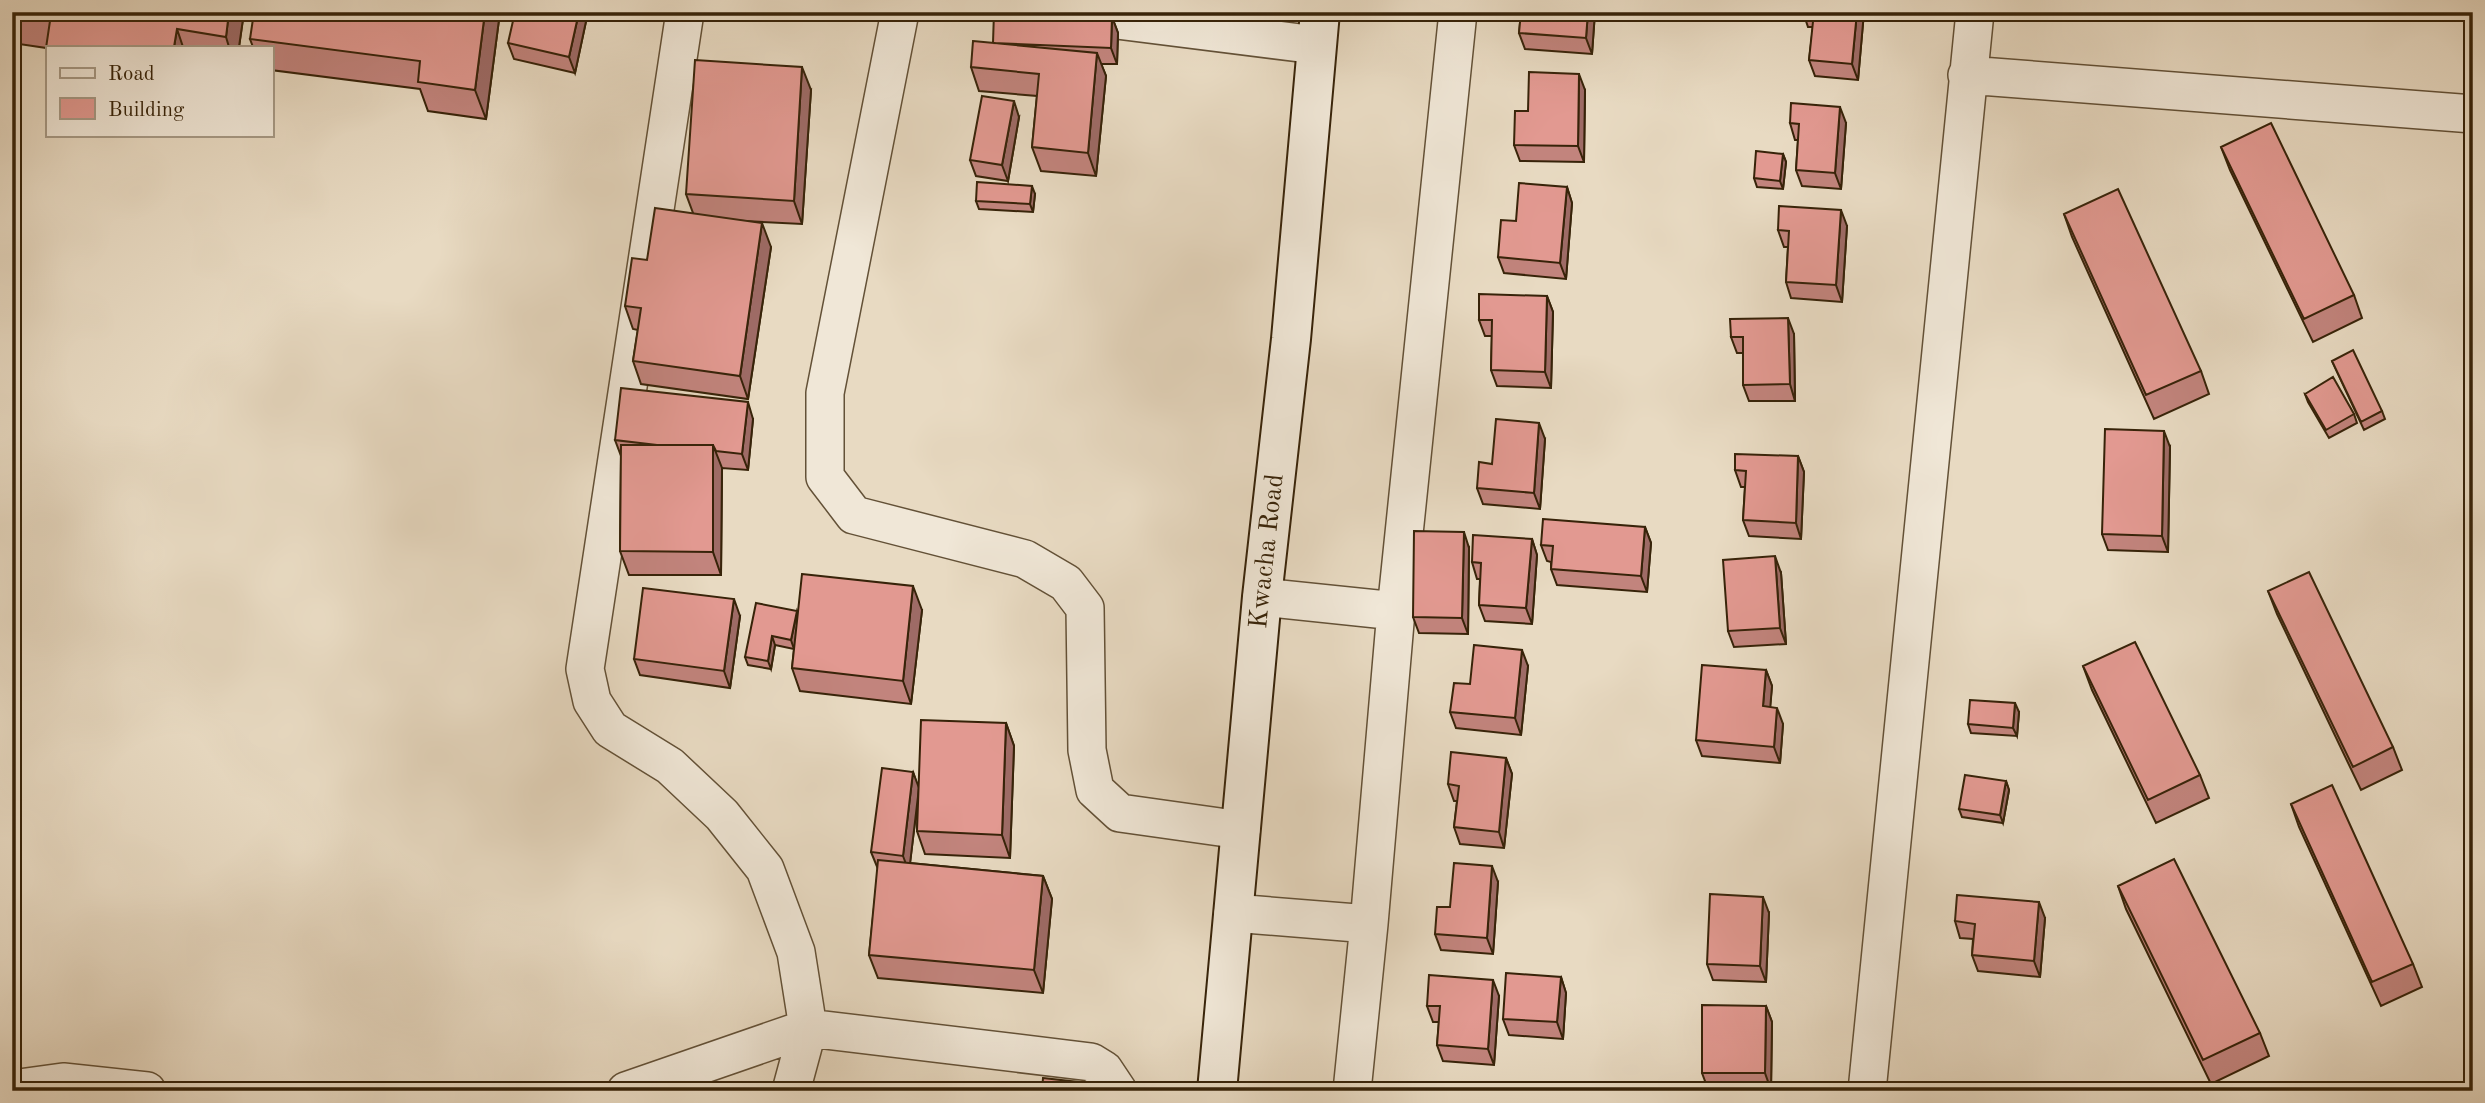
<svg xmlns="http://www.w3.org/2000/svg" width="2485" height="1103" viewBox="0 0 2485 1103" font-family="'Old Standard TT',serif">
  <rect width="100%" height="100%" fill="#e8dac2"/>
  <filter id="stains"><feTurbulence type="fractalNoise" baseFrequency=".00286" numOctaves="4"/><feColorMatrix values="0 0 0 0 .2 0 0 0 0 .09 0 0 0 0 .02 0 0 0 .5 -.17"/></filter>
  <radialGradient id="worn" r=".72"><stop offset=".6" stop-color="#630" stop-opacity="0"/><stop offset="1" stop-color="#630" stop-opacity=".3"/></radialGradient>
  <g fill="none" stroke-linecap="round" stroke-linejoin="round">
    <defs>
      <path id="minor" d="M685,12l-100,657 7,32 18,28 60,37 52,49 43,54 31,83 12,76 -17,63
        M900,12l-75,381v84l29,38 171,44 41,24 19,25 2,142 8,40 25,23 121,17
        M1053,12l263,33
        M1967,75l506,39
        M1262,597l134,14
        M1233,913l136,11
        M12,1089l51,-7 84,9
        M626,1091l182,-63 283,34 13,8 14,21
        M1352,1091l17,-167 27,-313 62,-599
        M1867,1091l108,-1079"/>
      <g id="secondary">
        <path id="s1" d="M1217,1091l45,-494 29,-258 29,-327"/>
      </g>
    </defs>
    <use href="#minor" stroke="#635137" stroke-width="40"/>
    <use href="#secondary" stroke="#372309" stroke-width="42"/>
    <use href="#minor" stroke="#f0e7d7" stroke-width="37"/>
    <use href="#secondary" stroke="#f0e7d7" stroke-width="38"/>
  </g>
  <path fill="#c2847d" stroke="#372309" stroke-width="2" d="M12,12h232l-5,35h-192v4l-1,-3 -34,-5z
    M500,12l-14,107 -58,-8 -8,-22 -149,-19v-23h-18l-3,-8z
    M588,12l-13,61 -61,-14 -6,-16z
    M1521,12h74l-3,42 -67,-5 -6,-16z
    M1803,12h61l-6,68 -43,-4 -6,-16 4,-33h-5z
    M1112,17l6,16 -1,31h-16l5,12 -10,100 -55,-5 -9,-24 5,-51 -58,-5 -8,-24 22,-24z
    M811,90l-9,134 -59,-3 28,26 -23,152 -107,-15 -8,-23 5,-31 -5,-1 -8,-23 22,-46 46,-47 -7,-19z
    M1585,90l-1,72 -64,-1 -6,-16 14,-34z
    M1019,117l-11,64 -32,-5 -6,-16z
    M1790,123h56l-5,66 -39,-3 -6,-16 2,-30h-3z
    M2221,147l133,148 8,23 -49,24 -83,-172z
    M1783,154l3,8 -3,27 -26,-2 -3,-9z
    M1567,187l5,16 -6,76 -62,-6 -6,-16z
    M1035,194l-2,18 -54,-3 -3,-8z
    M2064,214l137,157 8,23 -55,25 -82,-182z
    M1847,226l-5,76 -51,-4 -5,-16 2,-35h-4l-6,-17z
    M1547,296l6,16 -2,76 -54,-2 -6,-16 1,-34h-7l-6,-16z
    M1794,334l1,67h-46l-6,-16v-32h-6l-6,-16z
    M2332,361l50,50 3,8 -21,11z
    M2305,394l49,20 3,9 -28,15 -21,-36z
    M753,419l-5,51 -26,-2 -1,107h-92l-9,-24 1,-95 -6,-16z
    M1545,439l-5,70 -57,-5 -6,-16 15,-24z
    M2170,447l-2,105 -60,-2 -6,-16z
    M1798,456l6,16 -3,67 -52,-3 -6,-16 2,-33h-4l-6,-17z
    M1645,527l6,16 -4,49 -90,-7 -6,-16v-7l-4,-1 -6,-16z
    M1532,539l5,16 -5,69 -47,-3 -6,-16 1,-26h-3l-5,-17z
    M1469,548l-1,86 -49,-1 -6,-16z
    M1781,573l5,71 -52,3 -6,-16z
    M2268,591l125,156 9,23 -41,20 -84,-176z
    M922,610l-11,94 -111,-13 -8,-23 2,-19 -19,-4 -4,24 -23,-4 -3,-8 53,-43z
    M740,616l-10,72 -90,-13 -6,-16z
    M1528,666l-7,69 -65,-7 -6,-16 20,-28z
    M2083,666l117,109 9,23 -53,25 -64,-133z
    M1766,670l6,16 -2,21 13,17 -3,39 -78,-7 -6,-16z
    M2019,712l-2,24 -46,-3 -3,-9z
    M1006,723l8,23 -4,112 -85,-4 -8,-23 1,-34 -8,66 133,13 9,23 -9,94 -165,-15 -9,-23 9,-86 -7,-17 42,-80 5,15z
    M1506,758l6,16 -8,74 -44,-4 -6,-17 3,-26h-3l-6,-17z
    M2006,781l3,9 -6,33 -41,-6 -3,-8z
    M2291,804l122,160 9,23 -41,19 -82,-179z
    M1498,882l-5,72 -52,-4 -6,-16 15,-27z
    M2118,886l142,147 9,23 -58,28 -85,-175z
    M1769,913l-3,69 -53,-2 -6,-16z
    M2045,918l-5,59 -62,-6 -6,-16 1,-16 -13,-1 -5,-17z
    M1561,977l5,16 -3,46 -54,-4 -6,-16z
    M1499,996l-5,69 -51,-4 -6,-16 2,-23h-6l-6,-16z
    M1766,1006l6,16 -1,68 -63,-1 -6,-16z"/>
  <path fill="#9e6b66" stroke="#372309" stroke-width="2" d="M229,12h15l-5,35h-10l-3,-10z
    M485,12h15l-14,107 -11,-29z
    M579,12h9l-13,61 -6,-16z
    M1588,12h7l-3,42 -6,-16z
    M1857,12h7l-6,68 -6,-16z
    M1112,17l6,16 -1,31 -6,-16z
    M177,29l6,18h-9z
    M1097,53l9,23 -10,100 -8,-23z
    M802,67l9,23 -9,134 -8,-23z
    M1579,74l6,16 -1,72 -6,-16z
    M1014,101l5,16 -11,64 -6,-16z
    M1840,107l6,16 -5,66 -6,-16z
    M1783,154l3,8 -3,27 -3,-8z
    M1032,186l3,8 -2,18 -3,-8z
    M1567,187l5,16 -6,76 -6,-16z
    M1841,210l6,16 -5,76 -6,-17z
    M762,223l9,24 -23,152 -8,-23z
    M1547,296l6,16 -2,76 -6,-16z
    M1788,318l6,16 1,67 -5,-17z
    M748,402l5,17 -5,51 -6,-16z
    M1539,423l6,16 -5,70 -6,-16z
    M2164,431l6,16 -2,105 -6,-16z
    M713,445l9,23 -1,107 -8,-23z
    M1798,456l6,16 -3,67 -5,-16z
    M1645,527l6,16 -4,49 -6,-16z
    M1464,532l5,16 -1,86 -6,-16z
    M1532,539l5,16 -5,69 -6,-16z
    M1775,556l6,17 5,71 -6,-16z
    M913,586l9,24 -11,94 -8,-23z
    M734,599l6,17 -10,72 -6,-17z
    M797,611l3,8 -6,30 -3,-9z
    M772,636l3,9 -4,24 -3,-8z
    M1522,650l6,16 -7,69 -6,-17z
    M1766,670l6,16 -3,37 -6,-17z
    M2015,703l4,9 -2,24 -4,-8z
    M1777,708l6,16 -3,39 -6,-16z
    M1006,723l8,23 -4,112 -8,-23z
    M1506,758l6,16 -8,74 -5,-16z
    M913,772l6,16 -10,84 -6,-16z
    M2006,781l3,9 -6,33 -3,-8z
    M1492,866l6,16 -5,72 -6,-16z
    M1043,876l9,23 -9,94 -9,-23z
    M1763,897l6,16 -3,69 -6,-16z
    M2039,902l6,16 -5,59 -6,-16z
    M1561,977l5,16 -3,46 -6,-17z
    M1493,980l6,16 -5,69 -6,-16z
    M1766,1006l6,16 -1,68 -6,-17z
    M1078,1082l3,9h-4z"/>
  <path fill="#e29991" stroke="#372309" stroke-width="2" d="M12,12h217l-3,25 -49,-8 -3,18h-127v1h-1l4,-27 -38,-6z
    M254,12h231l-10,78 -57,-8 2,-21 -170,-22z
    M515,12h64l-10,45 -61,-14z
    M994,12l118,5 -1,31 -118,-5z
    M1521,12h67l-2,26 -67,-5z
    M1814,12h43l-5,52 -43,-4z
    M973,41l124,12 -9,100 -56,-6 7,-73 -68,-7z
    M695,60l107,7 -8,134 -108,-7z
    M1529,72l50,2 -1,72 -64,-1 1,-34h13z
    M982,96l32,5 -12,64 -32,-5z
    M1791,103l49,4 -5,66 -39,-3 3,-46 -9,-1z
    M2271,123l83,172 -50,24 -83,-172z
    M1756,151l27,3 -3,27 -26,-3z
    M977,182l55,4 -2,18 -54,-3z
    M1519,183l48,4 -7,76 -62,-6 3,-37 15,1z
    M2118,189l83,182 -55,24 -82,-181z
    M1779,206l62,4 -5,75 -50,-3 3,-51 -11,-1z
    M655,208l107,15 -22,153 -107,-15 8,-53 -16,-2 7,-48 15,2z
    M1479,294l68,2 -2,76 -54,-2 1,-50h-13z
    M1788,318l2,66 -47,1v-48h-12l-1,-18z
    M2353,350l29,61 -21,11 -29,-61z
    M2333,377l21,37 -28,16 -21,-36z
    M621,388l127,14 -6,52 -26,-3 -3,-6h-56l-42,-5z
    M1496,419l43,4 -5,70 -57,-5 2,-26 13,2z
    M2105,429l59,2 -2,105 -60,-2z
    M621,445h92v107l-93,-1z
    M1735,454l63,2 -2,67 -53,-3 3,-49 -11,-1z
    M1543,519l102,8 -4,49 -90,-7 2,-23 -12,-1z
    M1414,531l50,1 -2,86 -49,-1z
    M1473,535l59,4 -6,69 -47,-3 2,-42 -9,-1z
    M1775,556l5,72 -52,3 -5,-71z
    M2309,572l84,175 -40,20 -85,-176z
    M802,574l111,12 -10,95 -111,-13z
    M643,588l91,11 -10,72 -90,-12z
    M756,603l41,8 -6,29 -19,-4 -4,25 -23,-4z
    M2135,642l65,133 -52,25 -65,-134z
    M1474,645l48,5 -7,68 -65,-6 4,-29 16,1z
    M1702,665l64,5 -3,36 14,2 -3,39 -78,-7z
    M1970,700l45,3 -2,25 -45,-4z
    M921,720l85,3 -4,112 -85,-4z
    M1451,752l55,6 -7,74 -45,-5 5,-41 -11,-2z
    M882,768l31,4 -10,84 -32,-4z
    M1965,775l41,6 -6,34 -41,-6z
    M2332,785l81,179 -41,18 -81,-178z
    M2174,859l86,174 -57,27 -85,-174z
    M878,860l165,16 -9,94 -165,-15z
    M1454,863l38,3 -5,72 -52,-4 2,-27h13z
    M1710,894l53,3 -3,69 -53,-2z
    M1957,895l82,7 -5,59 -62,-6 3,-31 -20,-3z
    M1506,973l55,4 -4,45 -54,-3z
    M1429,975l64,5 -5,69 -51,-4 3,-39h-13z
    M1702,1005l64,1 -1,67h-63z
    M1043,1078l35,4 -1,9h-35z
    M1434,1084l43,2v5h-43z"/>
  <g text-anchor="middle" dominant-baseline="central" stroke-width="7" stroke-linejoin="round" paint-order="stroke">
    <g font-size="26" fill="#372309" stroke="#f0e7d7">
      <text stroke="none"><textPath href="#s1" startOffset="542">Kwacha Road</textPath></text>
    </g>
  </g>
  <rect width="2485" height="1103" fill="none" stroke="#e8dac2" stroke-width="42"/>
  <rect x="14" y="14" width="2457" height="1075" fill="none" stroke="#372309" stroke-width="3.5"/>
  <rect x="21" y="21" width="2443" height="1061" fill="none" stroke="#372309" stroke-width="2"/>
  <rect x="46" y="46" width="228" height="91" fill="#f0e7d7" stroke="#a69985" stroke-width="2"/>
  <rect x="60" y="68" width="35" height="10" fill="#f0e7d7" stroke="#a69985" stroke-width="2"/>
  <text x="108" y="80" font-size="21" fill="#372309">Road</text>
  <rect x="60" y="98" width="35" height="21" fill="#e29991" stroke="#a69985" stroke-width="2"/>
  <text x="108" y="116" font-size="21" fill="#372309">Building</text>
  <rect width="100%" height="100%" filter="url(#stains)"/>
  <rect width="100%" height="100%" fill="url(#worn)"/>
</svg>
